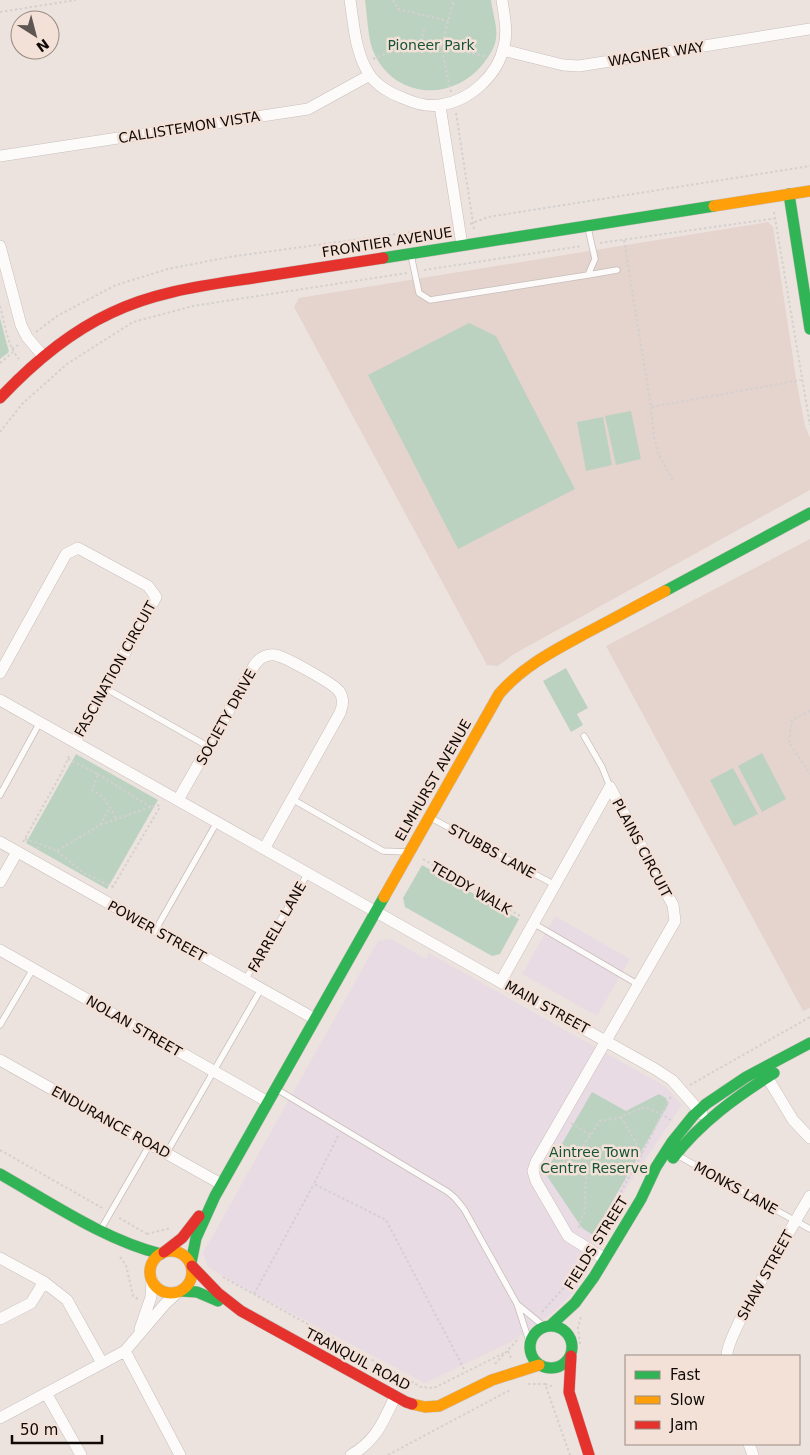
<svg xmlns="http://www.w3.org/2000/svg" width="810" height="1455" viewBox="0 0 810 1455" font-family="'DejaVu Sans',sans-serif">
  <rect width="100%" height="100%" fill="#ede3de"/>
  <path fill="#e9dbe3" d="M555,916l75,43 -33,57 -75,-42z
    M391,939l35,20 3,-6 237,134 16,18 -51,76 -22,40 -5,16 -28,53 -26,25 -39,27 -86,41 -172,-90 -45,-26 -5,-14 175,-312z"/>
  <path fill="#e5d3cd" d="M768,222l5,5 24,157 8,42 5,12v52l-296,164 -16,12 -11,-1 -193,-358 5,-9z
    M810,539v469l-7,3 -197,-365z"/>
  <path fill="#bcd2c1" d="M365,0h126c1,11 7,27 5,38 -1,10 -7,18 -13,26 -31,39 -89,34 -109,-11 -6,-12 -7,-39 -9,-53z
    M0,318l9,34 -9,7z
    M469,323l27,13 79,153 -117,60 -90,-174z
    M631,411l10,48 -25,6 -11,-49z
    M603,417l9,48 -26,6 -9,-49z
    M566,668l22,40 -11,6 6,11 -12,7 -28,-51z
    M762,753l24,46 -24,13 -24,-46z
    M76,754l82,46 -51,89 -81,-46z
    M733,768l25,46 -24,12 -24,-46z
    M422,865l97,54 -19,35 -8,2 -87,-49 -2,-9z
    M592,1092l34,19 33,-17 7,4 2,7 -75,130 -11,-7 -37,-55z"/>
  <g fill="none" stroke-linecap="round" stroke-linejoin="round">
    <defs>
      <path id="lane" d="M411,255l8,38 11,7 158,-25 7,-16 -7,-31
        M588,275l29,-5
        M105,688l104,59
        M584,736l18,31 8,20
        M0,795l40,-73
        M292,799l91,52 24,1
        M431,818l124,67
        M533,923l106,62
        M156,929l61,-107
        M245,980l63,-107
        M0,1025l33,-56
        M278,1090l170,102 7,6 9,11 53,95 13,40
        M166,1154l95,-165
        M677,1155l133,74
        M101,1229l49,-85
        M517,1304l28,23"/>
      <path id="street" d="M350,0c4,25 5,52 19,74 7,11 22,20 34,24 11,5 25,9 37,7 30,-4 58,-30 64,-59 4,-15 0,-31 -2,-46
        M503,50l60,15 16,1 231,-37
        M440,106l22,139
        M0,156l308,-47 62,-34
        M0,246l21,79 6,12 16,19
        M0,673l66,-119 12,-6 70,38 8,11 -81,145
        M0,700l655,369 17,11 30,34
        M178,800l77,-136c5,-6 12,-10 20,-9 9,1 59,29 64,36 5,7 4,15 1,22l-76,136
        M0,842l315,177
        M0,882l17,-30
        M0,950l268,152
        M501,981l109,-194 58,109 5,9 2,16 -139,241 -3,9 3,10 32,55 37,23
        M0,1060l221,124
        M764,1072l29,48 17,18
        M0,1258l44,24 23,18 35,63
        M0,1319l31,-16 13,-21
        M140,1329l11,-32 1,-17
        M125,1351l55,104
        M727,1356c-2,-20 69,-135 83,-160
        M46,1393l35,62
        M0,1418l125,-67 40,-47 13,-12
        M749,1444l4,11
        M351,1455c25,-14 32,-33 44,-58"/>
      <path id="fast" d="M789,194l21,135
        M383,258l331,-52
        M665,591l145,-78
        M673,1158c28,-36 63,-61 101,-85
        M0,1174c51,29 105,66 161,80
        M191,1263l5,-25 19,-42 169,-299
        M181,1291l16,1 21,9
        M551,1325l24,-22 19,-26 47,-78 15,-32 16,-25 21,-26 13,-12 40,-27 64,-34
        M530 1347a21 21 0 1 1 42 0a21 21 0 1 1-42 0Z"/>
      <path id="slow" d="M714,206l96,-15
        M384,897l115,-203c25,-29 58,-45 91,-63 25,-13 50,-27 75,-40
        M150 1272a21 21 0 1 1 42 0a21 21 0 1 1-42 0Z
        M412,1404l13,3 14,-1 53,-26 47,-15"/>
      <path id="jam" d="M0,398c32,-34 68,-65 111,-85 43,-21 90,-27 136,-34 45,-7 90,-14 136,-21
        M164,1252l18,-14 17,-22
        M192,1266l26,27 23,18 165,91 6,2
        M571,1356l-2,36 20,63"/>
    </defs>
    <use href="#lane" stroke="#c6bebb" stroke-width="7"/>
    <use href="#street" stroke="#c6bebb" stroke-width="12"/>
    <use href="#fast" stroke="#c6bebb" stroke-width="12"/>
    <use href="#slow" stroke="#c6bebb" stroke-width="12"/>
    <use href="#jam" stroke="#c6bebb" stroke-width="12"/>
    <path stroke="#d3d0cf" stroke-width="2" stroke-dasharray="2.5 2.5" stroke-linecap="butt" d="M393,0l5,9 50,12
      M0,12l76,-12
      M421,41l3,-12
      M373,59l43,-19 71,17
      M451,92l-10,-45 13,-47
      M456,113l18,116
      M774,212l36,213
      M470,224l18,-7 322,-51
      M624,240l27,167 150,-27
      M600,243l178,-25
      M424,270l158,-24
      M0,306c5,18 7,39 19,53
      M36,332l21,-16 59,-31 52,-16 61,-12 219,-30
      M12,349l6,-4
      M0,363l13,-11
      M651,407l3,30 4,16 16,30
      M0,432l22,-28 45,-40 66,-42 60,-16 214,-33
      M810,711l-18,9 -3,22 21,32
      M68,759l30,15 -6,16c11,5 19,18 24,29
      M98,774l53,33
      M100,825l10,-18
      M25,839l15,5
      M23,842l38,-68 9,-20
      M37,849l3,-5 17,7 43,-26 51,-18 7,-2 2,2 -49,83
      M57,851l27,22 29,14
      M423,859l99,58
      M690,1085l120,-68
      M621,1117l21,37
      M571,1123l19,12
      M338,1136l-24,48 72,36 79,151
      M0,1150l104,59
      M546,1172l7,-3 28,-20 19,-28 18,-3 27,-11 16,7 10,6
      M119,1218l28,16
      M579,1228c1,-11 5,-11 6,-19 1,-5 0,-11 0,-16 1,-19 5,-25 -4,-44
      M147,1234l24,-6
      M594,1240l48,-86 29,-58
      M120,1257l6,8 7,31 5,3
      M223,1277l198,110 13,1 72,-36
      M254,1294l60,-110
      M542,1312l28,-31 13,-22
      M580,1344l-2,-17 3,-10
      M508,1351l4,9
      M495,1364l24,-26
      M528,1384h17l25,71
      M545,1384l9,3
      M388,1455l122,-65"/>
    <use href="#lane" stroke="#fcfbfa" stroke-width="5.5"/>
    <use href="#street" stroke="#fcfbfa" stroke-width="11"/>
    <use href="#fast" stroke="#30b455" stroke-width="11"/>
    <use href="#slow" stroke="#ff9f0a" stroke-width="11"/>
    <use href="#jam" stroke="#e5322d" stroke-width="11"/>
  </g>
  <g text-anchor="middle" dominant-baseline="central" stroke-width="5" stroke-linejoin="round" paint-order="stroke">
    <g font-size="14" fill="#155438" stroke="#f3e1d8">
      <text x="431" y="45">Pioneer Park</text>
      <text x="594" y="1152">Aintree Town<tspan x="594" dy="16">Centre Reserve</tspan></text>
    </g>
    <g font-size="14" fill="#100a07" stroke="#f3e1d8">
      <text transform="translate(656 54) rotate(-9)">WAGNER WAY</text>
      <text transform="translate(189 127) rotate(-9)">CALLISTEMON VISTA</text>
      <text transform="translate(387 242) rotate(-9)">FRONTIER AVENUE</text>
      <text transform="translate(115 669) rotate(-61)">FASCINATION CIRCUIT</text>
      <text transform="translate(226 717) rotate(-61)">SOCIETY DRIVE</text>
      <text transform="translate(433 780) rotate(-60)">ELMHURST AVENUE</text>
      <text transform="translate(642 848) rotate(62)">PLAINS CIRCUIT</text>
      <text transform="translate(492 851) rotate(29)">STUBBS LANE</text>
      <text transform="translate(471 888) rotate(30)">TEDDY WALK</text>
      <text transform="translate(277 927) rotate(-60)">FARRELL LANE</text>
      <text transform="translate(157 931) rotate(29)">POWER STREET</text>
      <text transform="translate(547 1007) rotate(29)">MAIN STREET</text>
      <text transform="translate(134 1026) rotate(30)">NOLAN STREET</text>
      <text transform="translate(111 1122) rotate(29)">ENDURANCE ROAD</text>
      <text transform="translate(736 1188) rotate(29)">MONKS LANE</text>
      <text transform="translate(596 1243) rotate(-58)">FIELDS STREET</text>
      <text transform="translate(765 1275) rotate(-61)">SHAW STREET</text>
      <text transform="translate(358 1359) rotate(28)">TRANQUIL ROAD</text>
    </g>
  </g>
  <rect x="625" y="1355" width="175" height="90" fill="#f3e1d8" stroke="#988b84"/>
  <rect x="635" y="1371" width="25" height="8" fill="#30b455" stroke="#988b84"/>
  <text x="670" y="1380" font-size="15" fill="#100a07">Fast</text>
  <rect x="635" y="1396" width="25" height="8" fill="#ff9f0a" stroke="#988b84"/>
  <text x="670" y="1405" font-size="15" fill="#100a07">Slow</text>
  <rect x="635" y="1421" width="25" height="8" fill="#e5322d" stroke="#988b84"/>
  <text x="670" y="1430" font-size="15" fill="#100a07">Jam</text>
  <g transform="translate(35 35) rotate(144)"><circle r="24" fill="#f3e1d8" stroke="#988b84"/>
  <path d="M0-4L9 19L0 12L-9 19Z" fill="#5d5652"/>
  <text y="-8" font-size="14" font-weight="bold" text-anchor="middle" fill="#100a07">N</text>
  </g>
  <path d="M12 1435v8h90v-8" fill="none" stroke="#100a07" stroke-width="2.5"/>
  <text x="20" y="1435" font-size="15" fill="#100a07" stroke="#f3e1d8" stroke-width="4" paint-order="stroke">50 m</text>
</svg>
